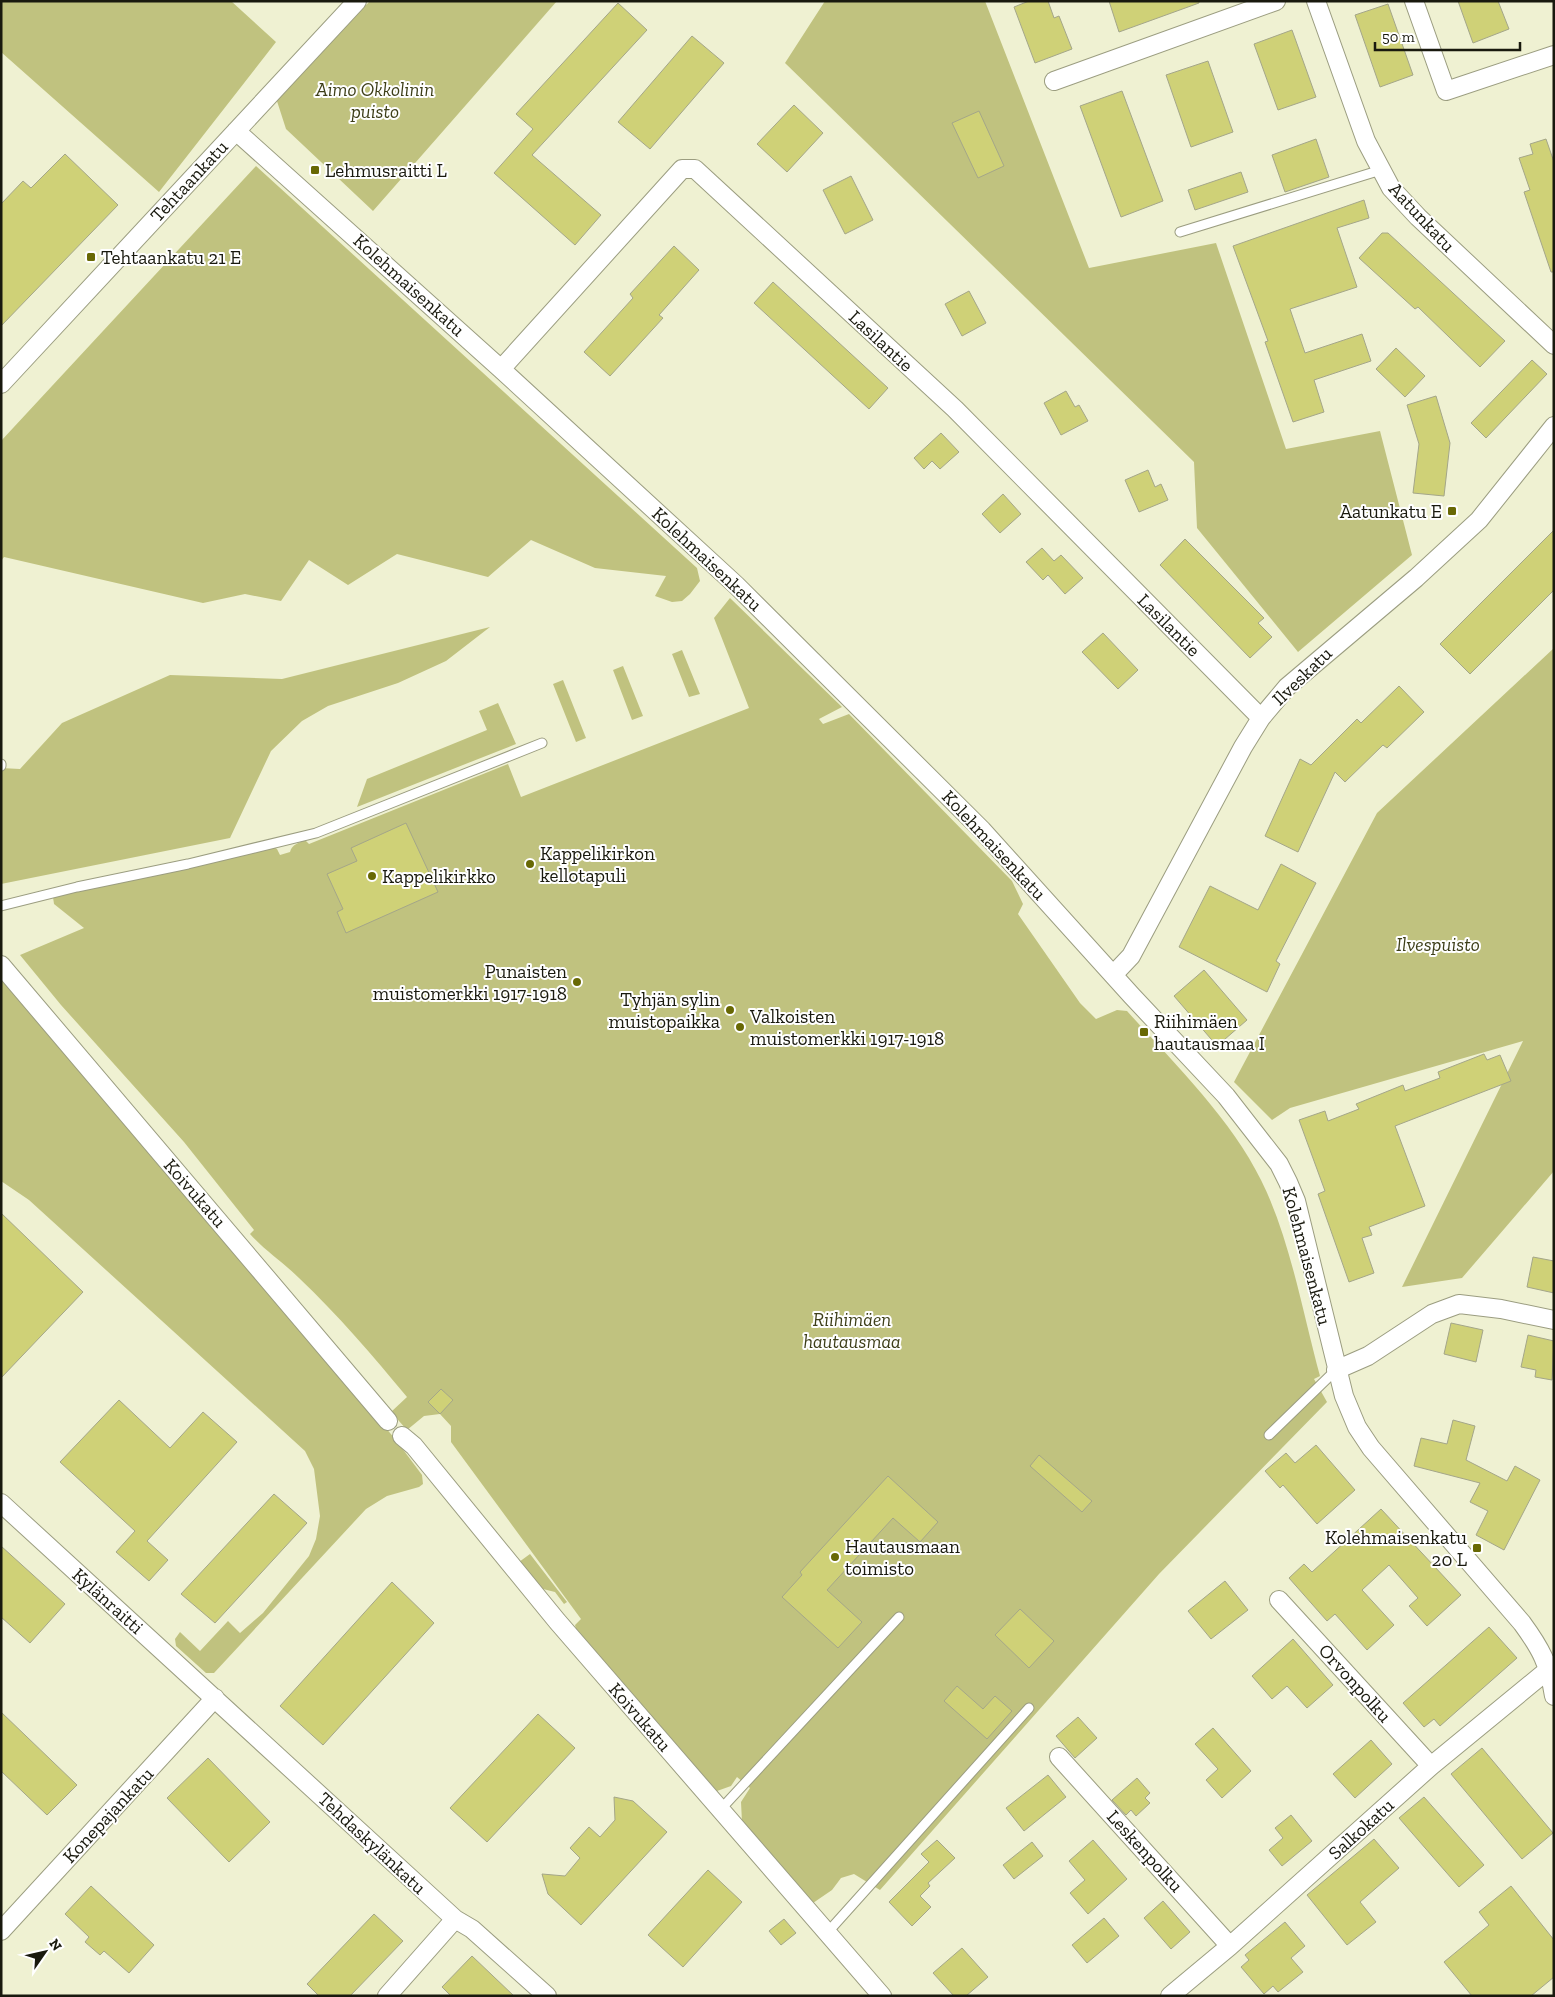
<svg xmlns="http://www.w3.org/2000/svg" width="1555" height="1997" viewBox="0 0 1555 1997" font-family="'Zilla Slab',serif">
  <rect width="100%" height="100%" fill="#eff1d2"/>
  <path fill="#c0c27f" d="M1,1h230l45,41 -117,150 -158,-140z
    M370,1h187l-184,210 -87,-82 -10,-31z
    M825,1h160l104,267 127,-25 70,206 94,-18 32,124 -114,97 -101,-124 -3,-66 -409,-399z
    M256,166l441,402 3,13 -10,13 -8,7 -10,1 -17,-6 11,-20 -71,-8 -64,-28 -43,37 -91,-23 -49,31 -39,-25 -28,41 -36,-7 -42,9 -199,-46 -3,4v-120z
    M730,598l112,109 -23,12 4,5 26,-10 163,167 11,23 -5,10 62,89 16,16 21,-9 10,1c45,50 105,109 134,169 29,58 42,134 59,196l-6,3 13,23 -168,172 -279,316 -26,-16 -13,4 -9,12 -19,13 -71,-81 -1,-20 9,-14 -13,-11 -6,9 -14,5 -141,-162 -1,-4 6,-6 -130,-177v-16l-11,-12 -16,2 -17,14 -16,-18 16,-15c-34,-41 -69,-82 -108,-119 -16,-16 -34,-27 -49,-44l4,-4 -70,-88 -123,-137 -41,-50 64,-27 -30,-24 -1,-7 5,-2 214,-49 5,3 3,6 10,-3c2,-8 9,-9 15,-12l4,4 199,-80 13,33 228,-89 -35,-90z
    M490,627l-44,34 -48,22 -70,23 -26,15 -31,30 -41,87 -229,46v-116l19,1 42,-46 108,-48 112,4z
    M1554,648v523l-92,107 -60,9 121,-246 -233,67 -18,12 -38,-38 143,-269z
    M682,650l18,44 -11,3 -17,-43z
    M623,666l20,50 -11,4 -19,-50z
    M563,680l23,58 -10,4 -23,-58z
    M498,703l18,41 -159,63 10,-28 120,-49 -8,-19z
    M1,977l395,463 26,35 1,9 -4,3 -32,9 -21,13 -152,164h-8l-30,-27 -1,-7 5,-7 20,19 28,-30 12,12 23,-20 46,-57 7,-17 4,-23 -6,-47 -9,-18 -276,-251 -28,-19z
    M530,1554l37,48 -3,2 -9,-12 -12,-3 -24,-27z"/>
  <path fill="#cfd177" stroke="#a4a689" d="M1029,1h19l6,17 5,-2 13,33 -37,14 -21,-56z
    M1109,1h90v2l-80,29z
    M1458,1h40l11,28 -36,14z
    M618,3l29,27 -115,125 69,60 -26,30 -81,-72 39,-44 -17,-15z
    M1388,4l25,71 -33,12 -25,-72z
    M1292,30l24,67 -38,13 -24,-66z
    M692,36l32,27 -74,86 -32,-27z
    M1208,61l25,71 -42,15 -25,-72z
    M1122,91l41,110 -42,16 -41,-111z
    M794,105l29,28 -36,39 -30,-28z
    M979,111l25,55 -26,12 -26,-55z
    M1316,139l13,38 -44,15 -13,-37z
    M1546,139l8,23v110h-3l-27,-80 6,-2 -11,-32 14,-4 -3,-10z
    M65,154l53,51 -117,121v-122l22,-23 8,7z
    M1241,172l7,20 -53,18 -7,-20z
    M851,176l22,44 -28,14 -22,-44z
    M1364,200l5,18 -32,10 20,59 -67,22 15,44 57,-19 9,27 -57,19 10,32 -31,10 -28,-80 3,-1 -35,-95z
    M1382,233h6l117,108 -25,26 -62,-60 -3,2 -56,-51z
    M674,246l25,24 -40,45 4,3 -53,58 -26,-24 49,-54 -3,-4z
    M773,282l115,106 -19,21 -115,-106z
    M969,291l17,32 -24,13 -17,-32z
    M1396,348l29,28 -20,21 -29,-28z
    M1532,360l15,14 -61,64 -15,-15z
    M1066,391l9,16 4,-2 9,16 -27,14 -17,-32z
    M1436,396l14,47 -6,53 -31,-3 6,-49 -12,-39z
    M941,433l18,19 -19,17 -8,-8 -8,8 -10,-11z
    M1148,470l7,17 6,-3 7,16 -29,12 -14,-32z
    M1003,494l18,20 -21,19 -18,-19z
    M1554,530v60l-84,84 -30,-30z
    M1185,539l79,79 -6,5 14,14 -22,21 -90,-93z
    M1042,548l12,13 7,-6 22,23 -18,16 -17,-19 -5,5 -17,-18z
    M1103,633l35,37 -20,19 -36,-37z
    M1399,686l25,26 -37,36 -4,-3 -38,37 -10,-10 -37,80 -33,-16 35,-77 11,6 46,-46 4,4z
    M406,823l32,69 -92,41 -9,-21 6,-3 -16,-35 30,-13 -6,-13z
    M1281,864l35,19 -40,78 4,3 -13,28 -88,-45 31,-61 48,24z
    M1204,970l43,50 -30,26 -43,-50z
    M1484,1054l3,6 13,-5 11,26 -116,45 30,80 -56,21 3,8 -10,3 12,35 -25,9 -31,-88 7,-3 -26,-71 26,-9 3,10 31,-12 -3,-5 47,-19 2,6 35,-13 -2,-6z
    M1,1213l82,79 -82,86z
    M1533,1257l21,4v32l-27,-6z
    M1451,1323l32,7 -7,32 -32,-8z
    M1528,1335l26,6 -2,39 -17,-3 1,-7 -15,-3z
    M441,1389l12,11 -13,14 -12,-12z
    M119,1400l51,48 33,-36 34,30 -90,99 21,19 -19,21 -33,-29 19,-21 -75,-69z
    M1453,1420l22,6 -9,34 41,21 8,-15 25,14 -36,70 -28,-15 12,-24 -18,-9 10,-19 -66,-17 7,-28 26,6z
    M1316,1445l39,45 -38,34 -34,-39 -3,3 -15,-17 21,-18 9,10z
    M1039,1455l53,46 -10,11 -52,-46z
    M888,1476l50,46 -18,20 -27,-24 -66,72 35,32 -24,26 -56,-51 20,-22 -2,-3z
    M274,1494l33,29 -92,100 -34,-29z
    M1381,1509l80,86 -34,31 -18,-20 9,-8 -29,-33 -27,25 32,35 -27,25 -32,-36 -8,7 -38,-43 15,-14 8,8z
    M1,1546l64,58 -35,39 -29,-26z
    M1225,1581l23,29 -37,29 -23,-28z
    M392,1582l42,41 -111,122 -43,-39z
    M1020,1609l34,32 -25,27 -34,-33z
    M1489,1627l28,31 -77,68 -6,-7 -10,8 -21,-24z
    M1293,1639l40,46 -26,23 -20,-22 -15,13 -20,-23z
    M957,1686l26,23 12,-13 17,15 -25,28 -43,-38z
    M1,1712l76,73 -30,30 -46,-44z
    M538,1714l37,34 -88,94 -37,-34z
    M1078,1717l19,21 -22,20 -19,-22z
    M1213,1728l38,43 -29,27 -16,-18 12,-11 -23,-25z
    M1371,1740l21,24 -37,34 -22,-24z
    M1482,1748l71,85 -31,26 -71,-85z
    M208,1758l62,64 -41,40 -62,-64z
    M1048,1775l18,22 -42,34 -18,-23z
    M1137,1778l13,15 -5,5 5,5 -14,13 -5,-6 -5,5 -14,-15z
    M614,1797l19,4 34,31 -86,93 -33,-31 -6,-20 23,2 15,-18 -10,-10 19,-21 11,10 15,-17z
    M1424,1797l60,68 -25,22 -60,-69z
    M1291,1815l21,26 -30,25 -13,-16 14,-12 -8,-10z
    M1374,1839l25,29 -39,34 16,20 -29,23 -40,-50z
    M937,1840l18,18 -27,25 2,3 -10,10 11,11 -19,19 -23,-24 40,-40 -8,-8z
    M1093,1840l34,39 -39,35 -18,-21 15,-13 -16,-19z
    M1032,1842l11,14 -29,23 -11,-14z
    M708,1870l34,32 -59,65 -35,-32z
    M91,1886l63,59 -25,28 -25,-22 -4,4 -15,-13 4,-5 -24,-23z
    M1511,1886l43,54v37l-23,19h-59l-28,-34 45,-37 -10,-13z
    M1163,1901l27,31 -19,17 -27,-31z
    M374,1914l29,27 -53,55h-31l-12,-12z
    M1104,1918l15,18 -32,27 -15,-18z
    M784,1919l12,14 -15,12 -12,-14z
    M1285,1922l20,24 -14,12 12,14 -25,20 -5,-6 -9,8 -23,-27 8,-7 -4,-5z
    M962,1948l26,29 -22,19h-12l-21,-23z
    M472,1956l42,40h-63l-9,-9z"/>
  <g fill="none" stroke-linecap="round" stroke-linejoin="round">
    <defs>
      <path id="lane" d="M1180,232l201,-62
        M1,764v2
        M1,906l76,-19 111,-23 128,-31 226,-90
        M1269,1435l67,-65
        M720,1810l179,-193
        M827,1933l202,-225"/>
      <path id="street" d="M1316,1l50,140 25,47 27,29 136,128
        M1414,1l32,90 108,-36
        M1054,81l222,-80
        M236,131l265,238 235,216 246,245 150,166 94,100 53,68 9,18 8,19 48,195 13,31 14,21 151,175c19,26 27,41 32,73
        M501,369l181,-200h13l260,240 306,309
        M1,384l356,-383
        M1,965l387,456
        M1113,975l18,-19 112,-209 18,-29 26,-31 129,-109 63,-58 75,-94
        M1336,1370l32,-14 64,-42 27,-10 42,5 53,11
        M402,1436l12,10 143,175 325,375
        M1,1503l454,416 17,10 75,67
        M1279,1600l152,166
        M1059,1757l171,189
        M1,1931l214,-233
        M387,1996l68,-77
        M1170,1996l60,-50 201,-180 123,-101"/>
    </defs>
    <use href="#lane" stroke="#9b9d80" stroke-width="11"/>
    <use href="#street" stroke="#9b9d80" stroke-width="20"/>
    <use href="#lane" stroke="#fff" stroke-width="9"/>
    <use href="#street" stroke="#fff" stroke-width="18"/>
  </g>
  <g fill="#686804" stroke="#fff" stroke-width="2">
    <rect x="310" y="165" width="10" height="10" rx="2.5"/>
    <rect x="86" y="252" width="10" height="10" rx="2.5"/>
    <rect x="1447" y="506" width="10" height="10" rx="2.5"/>
    <circle cx="530" cy="864" r="5"/>
    <circle cx="372" cy="876" r="5"/>
    <circle cx="577" cy="982" r="5"/>
    <circle cx="730" cy="1010" r="5"/>
    <circle cx="740" cy="1027" r="5"/>
    <rect x="1139" y="1027" width="10" height="10" rx="2.5"/>
    <rect x="1472" y="1543" width="10" height="10" rx="2.5"/>
    <circle cx="835" cy="1557" r="5"/>
  </g>
  <g text-anchor="middle" dominant-baseline="central" stroke-width="4" stroke-linejoin="round" paint-order="stroke">
    <g font-size="19" font-style="italic" fill="#3d3e18" stroke="#fff">
      <text x="375" y="89">Aimo Okkolinin<tspan x="375" dy="22">puisto</tspan></text>
      <text x="1438" y="944">Ilvespuisto</text>
      <text x="852" y="1319">Riihimäen<tspan x="852" dy="22">hautausmaa</tspan></text>
    </g>
    <g font-size="19" fill="#19190e" stroke="#fff" text-anchor="start">
      <text x="325" y="170">Lehmusraitti L</text>
      <text x="101" y="257">Tehtaankatu 21 E</text>
      <text x="1442" y="511" text-anchor="end">Aatunkatu E</text>
      <text x="540" y="853">Kappelikirkon<tspan x="540" dy="22">kellotapuli</tspan></text>
      <text x="382" y="876">Kappelikirkko</text>
      <text x="567" y="971" text-anchor="end">Punaisten<tspan x="567" dy="22">muistomerkki 1917-1918</tspan></text>
      <text x="720" y="999" text-anchor="end">Tyhjän sylin<tspan x="720" dy="22">muistopaikka</tspan></text>
      <text x="750" y="1016">Valkoisten<tspan x="750" dy="22">muistomerkki 1917-1918</tspan></text>
      <text x="1154" y="1021">Riihimäen<tspan x="1154" dy="22">hautausmaa I</tspan></text>
      <text x="1467" y="1537" text-anchor="end">Kolehmaisenkatu<tspan x="1467" dy="22">20 L</tspan></text>
      <text x="845" y="1546">Hautausmaan<tspan x="845" dy="22">toimisto</tspan></text>
    </g>
    <g font-size="19" fill="#19190e" stroke="#fff">
      <text transform="translate(189 181) rotate(-47)">Tehtaankatu</text>
      <text transform="translate(1422 217) rotate(47)">Aatunkatu</text>
      <text transform="translate(409 285) rotate(42)">Kolehmaisenkatu</text>
      <text transform="translate(881 341) rotate(43)">Lasilantie</text>
      <text transform="translate(707 559) rotate(43)">Kolehmaisenkatu</text>
      <text transform="translate(1169 625) rotate(45)">Lasilantie</text>
      <text transform="translate(1302 676) rotate(-44)">Ilveskatu</text>
      <text transform="translate(994 845) rotate(47)">Kolehmaisenkatu</text>
      <text transform="translate(195 1193) rotate(49)">Koivukatu</text>
      <text transform="translate(1307 1256) rotate(75)">Kolehmaisenkatu</text>
      <text transform="translate(108 1601) rotate(42)">Kylänraitti</text>
      <text transform="translate(1355 1683) rotate(48)">Orvonpolku</text>
      <text transform="translate(640 1717) rotate(49)">Koivukatu</text>
      <text transform="translate(108 1815) rotate(-47)">Konepajankatu</text>
      <text transform="translate(1361 1829) rotate(-42)">Salkokatu</text>
      <text transform="translate(372 1843) rotate(43)">Tehdaskylänkatu</text>
      <text transform="translate(1145 1851) rotate(48)">Leskenpolku</text>
    </g>
  </g>
  <rect width="1555" height="1997" fill="none" stroke="#19190e" stroke-width="5"/>
  <g transform="translate(45 1952) rotate(56)" stroke="#ffffff" stroke-width="4" paint-order="stroke">
  <path d="M0-4L9 19L0 12L-9 19Z" fill="#19190e"/>
  <text y="-8" font-size="14" font-weight="bold" text-anchor="middle" fill="#19190e">N</text>
  </g>
  <path d="M1375 42v8h145v-8" fill="none" stroke="#19190e" stroke-width="2.5"/>
  <text x="1382" y="42" font-size="15" fill="#19190e" stroke="#ffffff" stroke-width="4" paint-order="stroke">50 m</text>
</svg>
